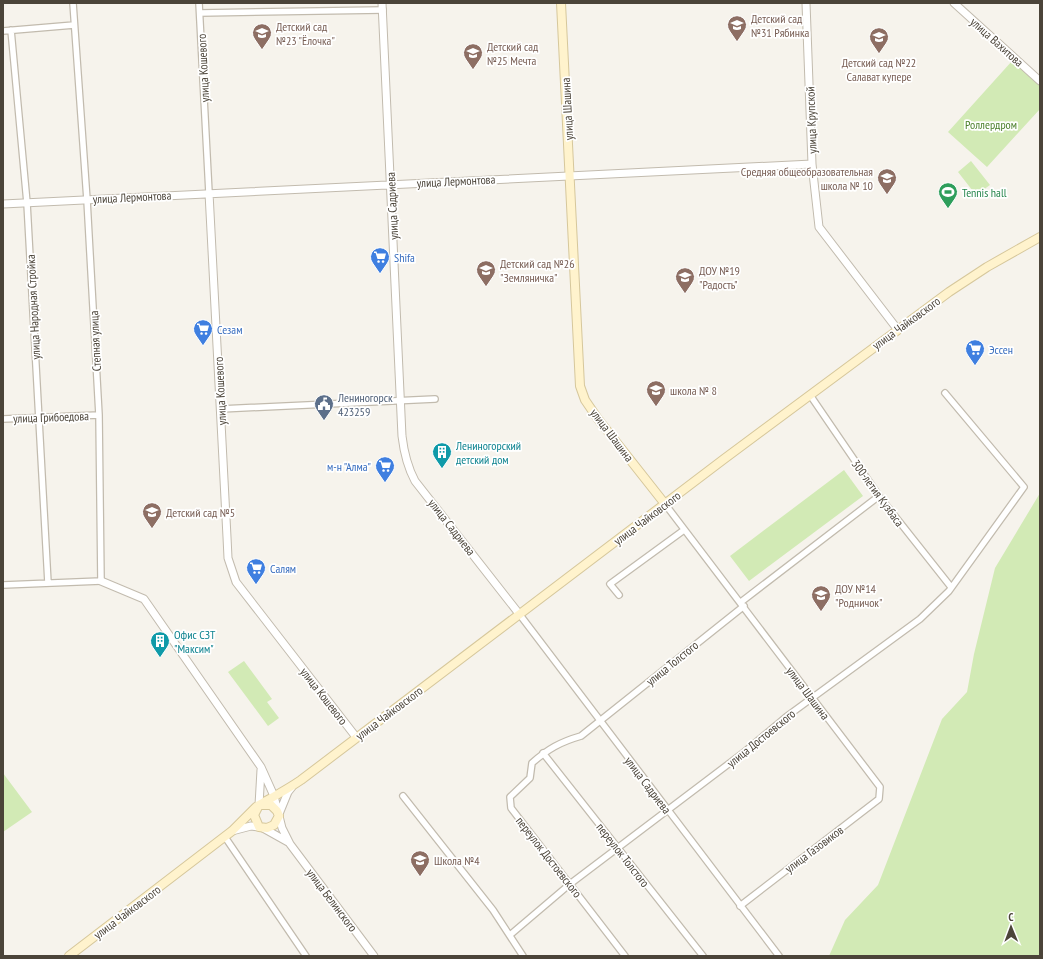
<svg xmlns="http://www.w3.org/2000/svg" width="1043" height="959" viewBox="0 0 1043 959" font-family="'PT Sans Narrow',sans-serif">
  <rect width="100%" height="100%" fill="#f6f3ec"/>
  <path fill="#d2eab5" d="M1012,61l28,25v23l-53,58 -39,-35z
    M971,161l19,24 -14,10 -18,-23z
    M844,470l19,26 -114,85 -19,-25z
    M1040,493v463h-211l16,-36 33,-35 64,-166 25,-27 7,-38 21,-86z
    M244,661l28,38 -5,3 12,16 -11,8 -40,-54z
    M3,773l29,39 -29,20z"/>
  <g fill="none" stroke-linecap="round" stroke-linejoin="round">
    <defs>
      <path id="minor" d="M199,3l10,190
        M200,13l183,-3
        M11,30l16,173 21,380
        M3,31l71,-6
        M810,395l69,101 72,91
        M221,409l214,-10
        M3,419l96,-4
        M665,504l215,283 -1,12 -139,107
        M3,585l98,-4 -2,-166 -12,-215 -14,-197
        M619,595l-9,-11 74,-54
        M741,602l138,-106
        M520,615l259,341
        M543,753l160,203
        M403,796l90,114 30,46
        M225,837l81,119
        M510,935l60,-51 173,-131 43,-36 134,-98 29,-28 75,-104 -79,-94
        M625,956l-114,-148 -1,-11 20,-19 2,-15c16,-14 28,-21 49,-27l163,-130"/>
      <path id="tertiary" d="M382,3l20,433c2,17 5,30 13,45l105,134
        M806,3l6,161 7,63 79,103
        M954,3l86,78
        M209,193l18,344 1,21 8,24 120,155
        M3,204l809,-40
        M101,581l43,18 117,168 13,29 4,16
        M259,805l2,-35
        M279,814l9,-22 4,-5
        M279,816l3,12 8,16 84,112
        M263,828l25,14
        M232,831l19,-5 8,1"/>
      <path id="secondary" d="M561,3l19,383 5,14 13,19 67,85
        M259,805h12l6,6 2,5 -5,9 -7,3 -8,-1 -5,-12 5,-10c14,-8 29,-16 42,-25l423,-321 225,-167 38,-25 53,-30
        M69,956l163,-125 24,-24"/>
    </defs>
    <use href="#minor" stroke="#c2bbae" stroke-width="8"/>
    <use href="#tertiary" stroke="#c2bbae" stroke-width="9"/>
    <use href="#secondary" stroke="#d6c79b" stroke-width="10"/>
    <use href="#minor" stroke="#fff" stroke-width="5.5"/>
    <use href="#tertiary" stroke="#fff" stroke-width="7"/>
    <use href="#secondary" stroke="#fff3cd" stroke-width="8"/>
  </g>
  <defs>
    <symbol id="school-pin" viewBox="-11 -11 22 30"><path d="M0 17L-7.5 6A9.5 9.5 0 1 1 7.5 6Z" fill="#8d6e63" stroke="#fff"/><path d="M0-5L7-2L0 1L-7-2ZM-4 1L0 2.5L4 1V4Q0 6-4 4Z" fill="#fff"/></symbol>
    <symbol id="stadium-pin" viewBox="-11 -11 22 30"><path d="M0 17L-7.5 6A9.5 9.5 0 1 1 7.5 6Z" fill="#2e9e5b" stroke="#fff"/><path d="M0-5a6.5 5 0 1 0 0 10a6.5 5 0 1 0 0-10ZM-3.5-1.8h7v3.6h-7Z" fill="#fff"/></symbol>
    <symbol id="supermarket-pin" viewBox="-11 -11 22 30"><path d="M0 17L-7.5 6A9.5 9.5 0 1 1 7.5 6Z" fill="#3f7fe0" stroke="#fff"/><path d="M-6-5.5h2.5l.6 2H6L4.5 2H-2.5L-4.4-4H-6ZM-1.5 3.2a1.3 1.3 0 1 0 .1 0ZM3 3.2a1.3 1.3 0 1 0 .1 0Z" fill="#fff"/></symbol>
    <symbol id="civic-pin" viewBox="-11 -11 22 30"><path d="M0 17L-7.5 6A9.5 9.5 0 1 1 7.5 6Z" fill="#5c6f8a" stroke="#fff"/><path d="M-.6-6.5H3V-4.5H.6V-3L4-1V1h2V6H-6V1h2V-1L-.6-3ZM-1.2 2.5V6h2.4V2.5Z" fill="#fff"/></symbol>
    <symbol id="building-pin" viewBox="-11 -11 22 30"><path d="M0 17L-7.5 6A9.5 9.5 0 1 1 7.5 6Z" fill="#0f9aa8" stroke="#fff"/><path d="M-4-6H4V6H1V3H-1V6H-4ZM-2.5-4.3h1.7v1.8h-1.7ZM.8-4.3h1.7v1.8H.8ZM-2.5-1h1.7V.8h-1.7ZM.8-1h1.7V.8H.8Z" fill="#fff"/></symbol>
  </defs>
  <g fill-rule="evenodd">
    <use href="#school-pin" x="726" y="14" width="22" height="30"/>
    <use href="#school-pin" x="251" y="22" width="22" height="30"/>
    <use href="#school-pin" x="868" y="26" width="22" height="30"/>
    <use href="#school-pin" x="462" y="42" width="22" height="30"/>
    <use href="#school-pin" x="876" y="167" width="22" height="30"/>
    <use href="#stadium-pin" x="937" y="181" width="22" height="30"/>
    <use href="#supermarket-pin" x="369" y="246" width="22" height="30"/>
    <use href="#school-pin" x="475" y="259" width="22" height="30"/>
    <use href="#school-pin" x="674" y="266" width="22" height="30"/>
    <use href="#supermarket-pin" x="192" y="318" width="22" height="30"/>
    <use href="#supermarket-pin" x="964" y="338" width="22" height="30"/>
    <use href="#school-pin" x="645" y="379" width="22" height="30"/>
    <use href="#civic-pin" x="313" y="393" width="22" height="30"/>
    <use href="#building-pin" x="431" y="441" width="22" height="30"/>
    <use href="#supermarket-pin" x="374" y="455" width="22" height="30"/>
    <use href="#school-pin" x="141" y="501" width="22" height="30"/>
    <use href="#supermarket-pin" x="245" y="557" width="22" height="30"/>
    <use href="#school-pin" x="810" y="584" width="22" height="30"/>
    <use href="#building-pin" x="149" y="630" width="22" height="30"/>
    <use href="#school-pin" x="409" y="849" width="22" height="30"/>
  </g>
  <g text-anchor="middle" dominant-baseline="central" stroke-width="3.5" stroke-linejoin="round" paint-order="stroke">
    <g font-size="12" fill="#785e54" stroke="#fff" text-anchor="start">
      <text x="751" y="18">Детский сад<tspan x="751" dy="14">№31 Рябинка</tspan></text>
      <text x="276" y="26">Детский сад<tspan x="276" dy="14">№23 "Ёлочка"</tspan></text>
      <text x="487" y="46">Детский сад<tspan x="487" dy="14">№25 Мечта</tspan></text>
      <text x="879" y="62" text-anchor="middle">Детский сад №22<tspan x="879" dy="14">Салават купере</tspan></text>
      <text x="873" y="171" text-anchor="end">Средняя общеобразовательная<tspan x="873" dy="14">школа № 10</tspan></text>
      <text x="500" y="263">Детский сад №26<tspan x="500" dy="14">"Земляничка"</tspan></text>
      <text x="699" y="270">ДОУ №19<tspan x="699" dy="14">"Радость"</tspan></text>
      <text x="670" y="390">школа № 8</text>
      <text x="166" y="512">Детский сад №5</text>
      <text x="835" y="588">ДОУ №14<tspan x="835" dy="14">"Родничок"</tspan></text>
      <text x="434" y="860">Школа №4</text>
    </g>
    <g font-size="12" fill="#4b4439" stroke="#fff">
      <text transform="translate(997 42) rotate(42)">улица Вахитова</text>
      <text transform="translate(203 68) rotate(-93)">улица Кошевого</text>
      <text transform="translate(567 109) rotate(-93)">улица Шашина</text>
      <text transform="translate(811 120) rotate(-92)">улица Крупской</text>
      <text transform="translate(456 181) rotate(-3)">улица Лермонтова</text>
      <text transform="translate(132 197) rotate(-3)">улица Лермонтова</text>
      <text transform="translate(392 206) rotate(-93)">улица Садриева</text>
      <text transform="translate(33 307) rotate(-93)">улица Народная Стройка</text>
      <text transform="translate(906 323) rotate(-36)">улица Чайковского</text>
      <text transform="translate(95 341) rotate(-93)">Степная улица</text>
      <text transform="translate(220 391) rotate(-93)">улица Кошевого</text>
      <text transform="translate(51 417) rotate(-2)">улица Грибоедова</text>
      <text transform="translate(612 435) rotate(53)">улица Шашина</text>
      <text transform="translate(878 493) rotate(54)">300-летия Кузбаса</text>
      <text transform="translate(647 518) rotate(-37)">улица Чайковского</text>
      <text transform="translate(452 527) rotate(52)">улица Садриева</text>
      <text transform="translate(672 663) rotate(-39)">улица Толстого</text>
      <text transform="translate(808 693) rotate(53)">улица Шашина</text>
      <text transform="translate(324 696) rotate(52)">улица Кошевого</text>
      <text transform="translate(389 713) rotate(-37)">улица Чайковского</text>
      <text transform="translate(761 738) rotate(-39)">улица Достоевского</text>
      <text transform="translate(648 785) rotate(53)">улица Садриева</text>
      <text transform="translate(814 849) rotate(-37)">улица Газовиков</text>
      <text transform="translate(623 855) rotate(52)">переулок Толстого</text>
      <text transform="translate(549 857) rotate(52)">переулок Достоевского</text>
      <text transform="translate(332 900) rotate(53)">улица Белинского</text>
      <text transform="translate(127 912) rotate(-37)">улица Чайковского</text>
    </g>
    <g font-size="12" fill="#4a7f2a" stroke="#fff">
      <text x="991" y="124">Роллердром</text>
    </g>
    <g font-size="12" fill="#27864d" stroke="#fff" text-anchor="start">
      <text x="962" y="192">Tennis hall</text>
    </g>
    <g font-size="12" fill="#366cbe" stroke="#fff" text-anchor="start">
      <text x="394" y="257">Shifa</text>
      <text x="217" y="329">Сезам</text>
      <text x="989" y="349">Эссен</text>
      <text x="371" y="466" text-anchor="end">м-н "Алма"</text>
      <text x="270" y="568">Салям</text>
    </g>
    <g font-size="12" fill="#4e5e75" stroke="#fff" text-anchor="start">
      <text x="338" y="397">Лениногорск<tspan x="338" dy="14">423259</tspan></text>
    </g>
    <g font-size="12" fill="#0d838f" stroke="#fff" text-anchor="start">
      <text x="456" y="445">Лениногорский<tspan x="456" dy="14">детский дом</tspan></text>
      <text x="174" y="634">Офис СЗТ<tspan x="174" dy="14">"Максим"</tspan></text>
    </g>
  </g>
  <rect width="1043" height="959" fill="none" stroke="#4b4439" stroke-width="8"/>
  <g transform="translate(1011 927) rotate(359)" stroke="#ffffff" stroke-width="3" paint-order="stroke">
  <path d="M0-3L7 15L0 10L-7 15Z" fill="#4b4439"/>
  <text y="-6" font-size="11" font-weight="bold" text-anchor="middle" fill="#4b4439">С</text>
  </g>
</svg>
